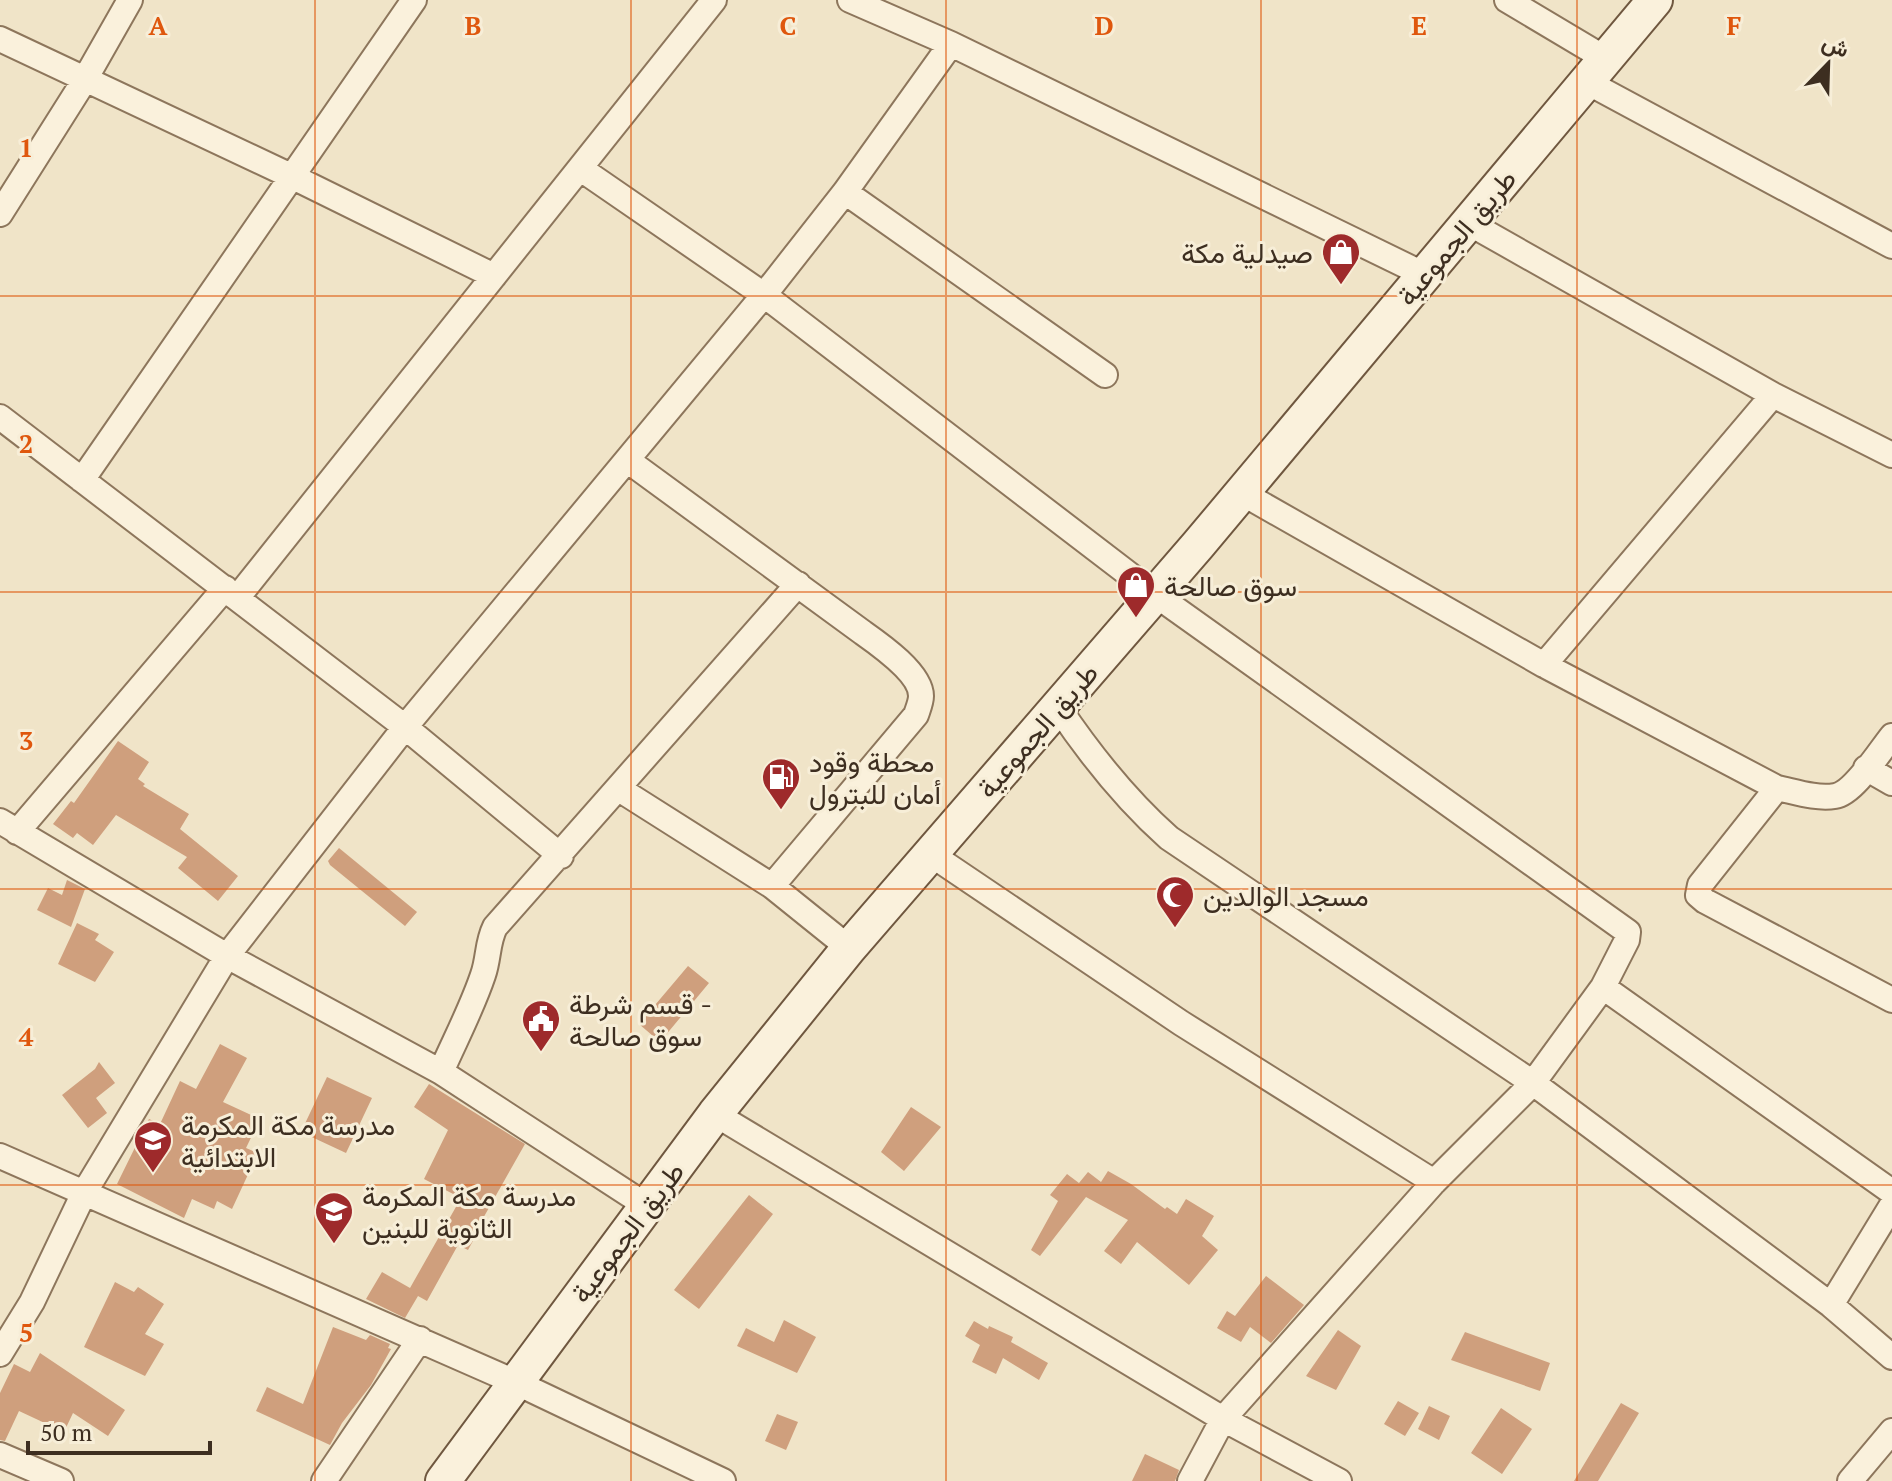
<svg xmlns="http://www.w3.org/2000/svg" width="1892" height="1481" viewBox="0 0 1892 1481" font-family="'PT Serif',Vazirmatn,serif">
  <rect width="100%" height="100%" fill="#f0e4c8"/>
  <path fill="#cf9f7d" d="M118,741l31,21 -11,17 7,5 -2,2 46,28 -9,15 58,47 -20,25 -40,-33 9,-11 -71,-42 -23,30 -16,-12 -4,5 -20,-14 18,-23 3,2z
    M339,848l78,64 -12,14 -75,-61 -2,-4z
    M67,880l18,9 -14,38 -34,-17 11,-22 14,7z
    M77,923l22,11 -4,6 19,12 -19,30 -37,-18z
    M688,966l21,17 -49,59 -21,-18z
    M220,1044l27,14 -24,44 37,17 -14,29 12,5 -26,56 -15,-8 -3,8 -22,-10 -8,19 -67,-34 32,-65 11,5 20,-43 16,8z
    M99,1062l16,21 -19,15 11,15 -19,15 -26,-33 33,-26z
    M327,1077l45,21 -26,55 -45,-21z
    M429,1084l96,60 -48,85 2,1 -11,20 -10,-5 -31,56 -9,-5 -13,22 -39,-19 16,-27 28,16 51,-90 -37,-19 24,-49 -34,-23z
    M911,1107l30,20 -37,44 -23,-19z
    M1108,1171l23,13 34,25 2,-2 10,7 9,-15 28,17 -12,20 16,14 -29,35 -52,-43 -16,22 -17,-13 24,-31 -42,-23 -46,59 -9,-6 27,-49 -8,-6 17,-21 12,9 9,-11 13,10z
    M749,1195l24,19 -74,95 -25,-19z
    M1266,1276l38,29 -33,38 -21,-16 -9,15 -24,-14 10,-17 8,5z
    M115,1282l19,10 4,-5 26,17 -19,30 19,10 -19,32 -61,-29z
    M784,1320l32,17 -19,36 -60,-27 9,-18 28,14z
    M974,1321l14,8 1,-3 24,11 -2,5 37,21 -9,17 -36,-22 -7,16 -24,-12 8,-17 -15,-9z
    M333,1327l33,13 4,-5 20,9 -2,4 3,1 -20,36 -29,38 -12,22 -74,-34 11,-24 36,17z
    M1338,1330l23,16 -25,44 -30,-14z
    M1465,1332l85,31 -10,28 -89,-31z
    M40,1353l85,57 -17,26 -35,-23 -9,19 -45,-21 -14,30 -5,-1v-47l14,-29 16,8z
    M1398,1401l21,12 -14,23 -21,-12z
    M1621,1403l18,10 -41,68h-24z
    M1429,1406l21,10 -11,24 -21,-11z
    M1501,1408l31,21 -30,45 -31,-21z
    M777,1414l21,8 -12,28 -21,-9z
    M1145,1454l34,16 -4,11h-43z"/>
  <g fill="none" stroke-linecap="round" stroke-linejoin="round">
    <defs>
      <path id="street" d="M850,0l101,44 474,231
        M1507,0l99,59
        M0,39l291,137 203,100
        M1587,82l305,164
        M581,169l183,126 392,300 472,337 -1,8 -24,47 -70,96 -99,99 -211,237 -33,62
        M845,192l260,183
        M0,214l84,-133 46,-81
        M1467,222l306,173 119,60
        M0,417l405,310 156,129
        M627,460l235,172c17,12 59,41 59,64 0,6 -3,13 -5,19l-144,171
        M82,480l332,-480
        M1242,493l302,172 233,123c19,4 39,11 58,8 19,-3 44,-44 57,-60
        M237,598l477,-598
        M1544,665l229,-270
        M1058,707c33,49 67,92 111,131l364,245 298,222 61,52
        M1866,768l26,15
        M1777,788l-77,97 -2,10 7,6 187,99
        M619,789l153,97 77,62
        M0,821l227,135 214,116 206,134
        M17,832l208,-244
        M929,853l252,170 253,159
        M1603,987l289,205
        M441,1072c14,-32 31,-64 42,-97 6,-17 4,-32 12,-48l303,-343
        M715,1114l508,305 116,62
        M0,1156l515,226 208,99
        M1831,1305l61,-100
        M0,1354l32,-52 52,-109 143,-237 178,-229 359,-432 81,-103 106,-148
        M0,1455l61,26
        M324,1481l96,-142
        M1850,1481l42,-50"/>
      <path id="secondary" d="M443,1481l272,-367 134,-166 349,-403 457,-545"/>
    </defs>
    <use href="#street" stroke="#8d765c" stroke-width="28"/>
    <use href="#secondary" stroke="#6f573f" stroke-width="38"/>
    <use href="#street" stroke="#faf1dc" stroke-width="24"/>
    <use href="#secondary" stroke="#faf1dc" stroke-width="34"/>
  </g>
  <path fill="none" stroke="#df570d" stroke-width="2" stroke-opacity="0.55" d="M315,0v1481M631,0v1481M946,0v1481M1261,0v1481M1577,0v1481M0,296h1892M0,592h1892M0,889h1892M0,1185h1892"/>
  <defs>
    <symbol id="shop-pin" viewBox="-11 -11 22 30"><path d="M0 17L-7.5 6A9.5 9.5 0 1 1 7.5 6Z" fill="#9e2a2b" stroke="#f7eed8"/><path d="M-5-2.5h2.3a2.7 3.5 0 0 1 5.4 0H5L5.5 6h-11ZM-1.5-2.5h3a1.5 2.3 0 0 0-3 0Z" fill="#fff"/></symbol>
    <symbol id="fuel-pin" viewBox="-11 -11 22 30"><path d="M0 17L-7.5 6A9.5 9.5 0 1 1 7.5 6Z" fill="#9e2a2b" stroke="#f7eed8"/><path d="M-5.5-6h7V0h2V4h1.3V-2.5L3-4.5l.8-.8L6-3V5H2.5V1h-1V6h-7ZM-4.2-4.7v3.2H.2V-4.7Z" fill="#fff"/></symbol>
    <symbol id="mosque-pin" viewBox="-11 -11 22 30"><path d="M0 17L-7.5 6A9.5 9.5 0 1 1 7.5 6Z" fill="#9e2a2b" stroke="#f7eed8"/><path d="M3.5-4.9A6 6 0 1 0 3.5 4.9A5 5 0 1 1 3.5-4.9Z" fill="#fff"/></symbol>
    <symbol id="civic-pin" viewBox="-11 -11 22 30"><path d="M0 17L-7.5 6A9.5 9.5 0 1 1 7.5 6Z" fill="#9e2a2b" stroke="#f7eed8"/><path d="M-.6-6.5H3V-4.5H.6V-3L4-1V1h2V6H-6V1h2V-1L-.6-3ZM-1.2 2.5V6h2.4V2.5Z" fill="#fff"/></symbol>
    <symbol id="school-pin" viewBox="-11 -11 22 30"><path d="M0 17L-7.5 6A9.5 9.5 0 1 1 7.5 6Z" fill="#9e2a2b" stroke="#f7eed8"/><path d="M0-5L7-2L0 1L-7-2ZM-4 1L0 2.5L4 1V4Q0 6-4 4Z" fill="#fff"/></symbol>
  </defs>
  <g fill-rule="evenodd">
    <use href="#shop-pin" x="1319" y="230" width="44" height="60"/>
    <use href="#shop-pin" x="1114" y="563" width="44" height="60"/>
    <use href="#fuel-pin" x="759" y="755" width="44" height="60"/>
    <use href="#mosque-pin" x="1153" y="873" width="44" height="60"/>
    <use href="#civic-pin" x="519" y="997" width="44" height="60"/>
    <use href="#school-pin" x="131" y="1118" width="44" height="60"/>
    <use href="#school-pin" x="312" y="1189" width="44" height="60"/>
  </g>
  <g text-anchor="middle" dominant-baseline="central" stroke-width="6" stroke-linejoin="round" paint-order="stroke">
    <g font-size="28" fill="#3d2e20" stroke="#f7eed8">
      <text transform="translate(1456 237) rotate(-50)">طريق الجموعية</text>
      <text transform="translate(1037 730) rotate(-49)">طريق الجموعية</text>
      <text transform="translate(627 1232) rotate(-53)">طريق الجموعية</text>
    </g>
    <g font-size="28" fill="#3d2e20" stroke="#f7eed8" text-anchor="start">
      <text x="1313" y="252" text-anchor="end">صيدلية مكة</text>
      <text x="1164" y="585">سوق صالحة</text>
      <text x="809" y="761">محطة وقود<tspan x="809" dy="32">أمان للبترول</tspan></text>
      <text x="1203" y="895">مسجد الوالدين</text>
      <text x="569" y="1003">قسم شرطة -<tspan x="569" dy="32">سوق صالحة</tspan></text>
      <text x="181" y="1124">مدرسة مكة المكرمة<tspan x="181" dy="32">الابتدائية</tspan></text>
      <text x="362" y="1195">مدرسة مكة المكرمة<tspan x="362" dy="32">الثانوية للبنين</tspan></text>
    </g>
  </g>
  <g font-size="26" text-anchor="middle" font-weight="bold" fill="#df570d" stroke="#f7eed8" stroke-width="6" stroke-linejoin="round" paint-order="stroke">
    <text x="158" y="35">A</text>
    <text x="473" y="35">B</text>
    <text x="788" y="35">C</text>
    <text x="1104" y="35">D</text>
    <text x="1419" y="35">E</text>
    <text x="1734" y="35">F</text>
    <text x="26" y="157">1</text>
    <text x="26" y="453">2</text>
    <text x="26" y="750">3</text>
    <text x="26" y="1046">4</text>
    <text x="26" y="1342">5</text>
  </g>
  <g transform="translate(1828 64) rotate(23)" stroke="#f7eed8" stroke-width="6" paint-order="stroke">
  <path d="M0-6L14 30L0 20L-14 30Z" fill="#3d2e20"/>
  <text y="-12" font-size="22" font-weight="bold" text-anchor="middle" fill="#3d2e20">ش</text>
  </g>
  <path d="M28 1441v12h182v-12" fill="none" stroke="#3d2e20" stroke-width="4"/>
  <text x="40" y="1441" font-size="24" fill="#3d2e20" stroke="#f7eed8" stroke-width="6" paint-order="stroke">50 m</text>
</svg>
